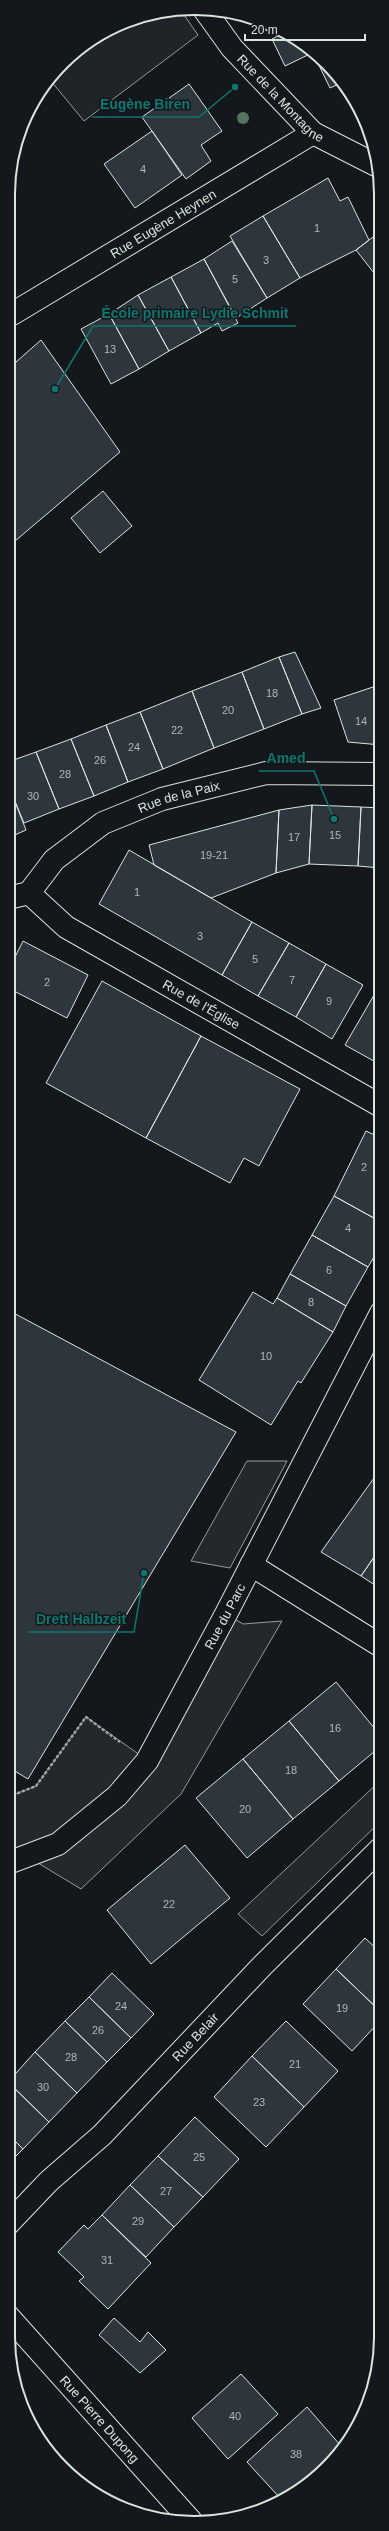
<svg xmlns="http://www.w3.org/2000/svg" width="389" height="2531" viewBox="0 0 389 2531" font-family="Helvetica,sans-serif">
  <rect width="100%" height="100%" fill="#14181c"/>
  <path fill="#202428" stroke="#939e99" d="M182,12l16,23 -114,86 -33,-40 21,-27 63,-36z"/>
  <path fill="#24282b" stroke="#939e99" d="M247,1461h40l-57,107 -39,-7z
    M226,1614l17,10 39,-3 -101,173 -100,95 -53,-32 -20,6v-66l28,-11 50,-69 61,43z
    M381,1780v41l-119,115 -24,-22z"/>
  <path fill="#2c363c" stroke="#d8e6dc" d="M282,34v-1l30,20 -27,13 -13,-27z
    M314,55l12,7 15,21 -11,5z
    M189,84l33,47 -21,14 10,16 -25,18 -44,-62z
    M152,131l30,44 -47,33 -31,-44z
    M328,178l12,23 8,-4 21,43 -13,10 -56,28 -37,-62z
    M263,216l37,62 -33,20 -37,-62z
    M381,231v51l-25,-32z
    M232,241l35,57 -31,20 -32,-59z
    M204,259l34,64 -16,8 -4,-8 -17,10 -30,-56z
    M171,277l30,56 -32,18 -31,-56z
    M138,295l31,56 -30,18 -30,-55z
    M109,314l30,55 -28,15 -30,-55z
    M41,340l79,112 -112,95v-173l8,-12z
    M381,345v19l-7,-13z
    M103,491l29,35 -32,27 -29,-35z
    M295,652l26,56 -19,6 -23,-57z
    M279,657l23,57 -38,15 -22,-57z
    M242,672l22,57 -50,19 -22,-57z
    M379,685l2,60 -33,-3 -14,-42z
    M192,691l22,57 -51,21 -23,-57z
    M140,712l23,57 -35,13 -22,-57z
    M106,725l22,57 -34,14 -23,-57z
    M71,739l23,57 -35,13 -23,-57z
    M36,752l23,57 -35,14 -16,-39v-22z
    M8,784l18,46 -18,8z
    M312,805l49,2 -3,59 -49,-2z
    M312,805l-3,59 -33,9 3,-63z
    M361,807l20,1v60l-23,-2z
    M279,810l-3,63 -65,25 -57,-33 -5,-20z
    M129,850l123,72 -30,53 -123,-71z
    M252,922l37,21 -31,53 -36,-21z
    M23,941l65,34 -21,43 -59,-30v-17z
    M289,943l37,21 -30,53 -38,-21z
    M326,964l37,21 -31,54 -36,-22z
    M102,981l99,55 -55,102 -100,-55z
    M374,995l7,4v66l-36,-20z
    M201,1036l99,53 -41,77 -15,-8 -14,25 -84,-45z
    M366,1131l15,7v84l-47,-26z
    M334,1196l47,26v23l-13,22 -56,-32z
    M312,1235l56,32 -22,39 -56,-32z
    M290,1274l56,32 -13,26 -56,-34z
    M253,1292l20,12 4,-6 56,34 -32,51 -3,-2 -27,44 -72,-45z
    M8,1310l228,122 -208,347 -20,-12z
    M374,1478l7,4v65l-20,29 -40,-24z
    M381,1547v42l-20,-13z
    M336,1682l45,54v10l-42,35 -50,-60z
    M289,1721l50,60 -46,38 -50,-60z
    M243,1759l50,60 -46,39 -51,-60z
    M185,1845l45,53 -79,66 -44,-54z
    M365,1938l16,15v59l-45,-43z
    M336,1969l45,43v8l-29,31 -49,-47z
    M112,1973l42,41 -23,24 -42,-41z
    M89,1997l42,41 -24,24 -42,-41z
    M65,2021l42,41 -30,31 -42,-41z
    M286,2021l52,50 -34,36 -52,-51z
    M35,2052l42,41 -28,29 -41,-40z
    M252,2056l52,51 -38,40 -52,-50z
    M8,2082l41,40 -26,27 -15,-15z
    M195,2117l44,42 -36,38 -45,-41z
    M8,2134l15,15 -15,15z
    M158,2156l45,41 -29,30 -44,-42z
    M130,2185l44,42 -28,30 -44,-42z
    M102,2215l49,48 -43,46 -29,-28 5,-4 -26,-25 26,-27 4,4z
    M114,2318l26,24 8,-10 18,18 -26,23 -41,-38z
    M241,2374l37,40 -50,45 -36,-41z
    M307,2407l34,39 -23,31 -38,21 -33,-36z"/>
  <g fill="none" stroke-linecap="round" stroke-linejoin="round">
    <defs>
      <g id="street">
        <path id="s1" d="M204,9l28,39 81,85 63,32"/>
        <path id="s2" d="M12,314l301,-181"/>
        <path id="s3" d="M29,893l37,34 315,179"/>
        <path id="s4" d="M8,898l21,-5 25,-33 49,-37 59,-24 104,-26 115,1"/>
        <path d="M251,1565l130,81"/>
        <path id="s5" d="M8,1863l50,-19 59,-48 30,-35 79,-147 155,-301"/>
        <path id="s6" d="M8,2224l41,-43 53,-46 160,-169 119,-118"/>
        <path id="s7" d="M8,2316l183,205"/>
      </g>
    </defs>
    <use href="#street" stroke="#d8e6dc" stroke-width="24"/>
    <path stroke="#9da8a2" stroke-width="2.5" stroke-dasharray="3 2" stroke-linecap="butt" d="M8,1797l28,-11 50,-69 34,25"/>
    <use href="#street" stroke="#14181c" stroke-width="22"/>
  </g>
  <circle fill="#55745f" cx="243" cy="118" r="6"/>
  <g text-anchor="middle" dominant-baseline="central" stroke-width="3" stroke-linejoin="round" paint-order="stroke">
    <g font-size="11" fill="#adbab4">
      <text x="143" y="169">4</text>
      <text x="317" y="228">1</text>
      <text x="266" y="260">3</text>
      <text x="235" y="279">5</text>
      <text x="110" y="349">13</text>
      <text x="272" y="693">18</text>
      <text x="228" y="710">20</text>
      <text x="361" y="721">14</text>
      <text x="177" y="730">22</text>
      <text x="134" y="747">24</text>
      <text x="100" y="760">26</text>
      <text x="65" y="774">28</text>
      <text x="33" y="796">30</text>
      <text x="335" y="835">15</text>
      <text x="294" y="837">17</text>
      <text x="214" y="855">19-21</text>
      <text x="137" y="892">1</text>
      <text x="200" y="936">3</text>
      <text x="255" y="959">5</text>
      <text x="292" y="980">7</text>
      <text x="47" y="982">2</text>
      <text x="329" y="1001">9</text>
      <text x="364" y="1167">2</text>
      <text x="348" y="1228">4</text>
      <text x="329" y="1270">6</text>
      <text x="311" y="1302">8</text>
      <text x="266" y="1356">10</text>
      <text x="335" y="1728">16</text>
      <text x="291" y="1770">18</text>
      <text x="245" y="1809">20</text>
      <text x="169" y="1904">22</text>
      <text x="121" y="2006">24</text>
      <text x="342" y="2008">19</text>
      <text x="98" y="2030">26</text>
      <text x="71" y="2057">28</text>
      <text x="295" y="2064">21</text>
      <text x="43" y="2087">30</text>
      <text x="259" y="2102">23</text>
      <text x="199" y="2157">25</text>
      <text x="166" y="2191">27</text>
      <text x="138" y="2221">29</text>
      <text x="107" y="2260">31</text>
      <text x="235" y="2416">40</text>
      <text x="296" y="2454">38</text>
    </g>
    <g font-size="13" fill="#d8e6dc" stroke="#14181c">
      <text stroke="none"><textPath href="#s1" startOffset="118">Rue de la Montagne</textPath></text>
      <text stroke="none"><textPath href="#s2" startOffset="176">Rue Eugène Heynen</textPath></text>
      <text stroke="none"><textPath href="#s4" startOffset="205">Rue de la Paix</textPath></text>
      <text stroke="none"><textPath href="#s3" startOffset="206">Rue de l'Église</textPath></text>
      <text stroke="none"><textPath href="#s5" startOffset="340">Rue du Parc</textPath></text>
      <text stroke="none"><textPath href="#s6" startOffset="265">Rue Belair</textPath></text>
      <text stroke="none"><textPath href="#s7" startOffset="138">Rue Pierre Dupong</textPath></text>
    </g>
  </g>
  <path d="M0 0H389V2531H0ZM194 15H195A179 179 0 0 1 374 194V2337A179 179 0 0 1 195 2516H194A179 179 0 0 1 15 2337V194A179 179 0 0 1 194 15Z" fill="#14181c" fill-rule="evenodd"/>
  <path fill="none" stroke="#d8e6dc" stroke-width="2" d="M194 15H195A179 179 0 0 1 374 194V2337A179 179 0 0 1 195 2516H194A179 179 0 0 1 15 2337V194A179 179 0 0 1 194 15Z"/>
  <path fill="none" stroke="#0f766e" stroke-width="1.5" d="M235 87L199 117H92M55 389L93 326H296M334 819L314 771H259M144 1573L134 1632H28"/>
  <g fill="#0f766e" stroke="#14181c" stroke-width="1.5">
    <circle cx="235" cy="87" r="4"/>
    <circle cx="55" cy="389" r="4"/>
    <circle cx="334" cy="819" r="4"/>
    <circle cx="144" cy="1573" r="4"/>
  </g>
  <g font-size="14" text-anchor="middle" font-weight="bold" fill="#0f766e" stroke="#14181c" stroke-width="3" stroke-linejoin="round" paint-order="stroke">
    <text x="145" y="109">Eugène Biren</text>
    <text x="195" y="318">École primaire Lydie Schmit</text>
    <text x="286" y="763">Amed</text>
    <text x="81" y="1624">Drett Halbzeit</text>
  </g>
  <path d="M245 34v6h120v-6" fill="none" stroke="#d8e6dc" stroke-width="2"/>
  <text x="251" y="34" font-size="12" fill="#d8e6dc" stroke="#14181c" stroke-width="3" paint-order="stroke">20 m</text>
</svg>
